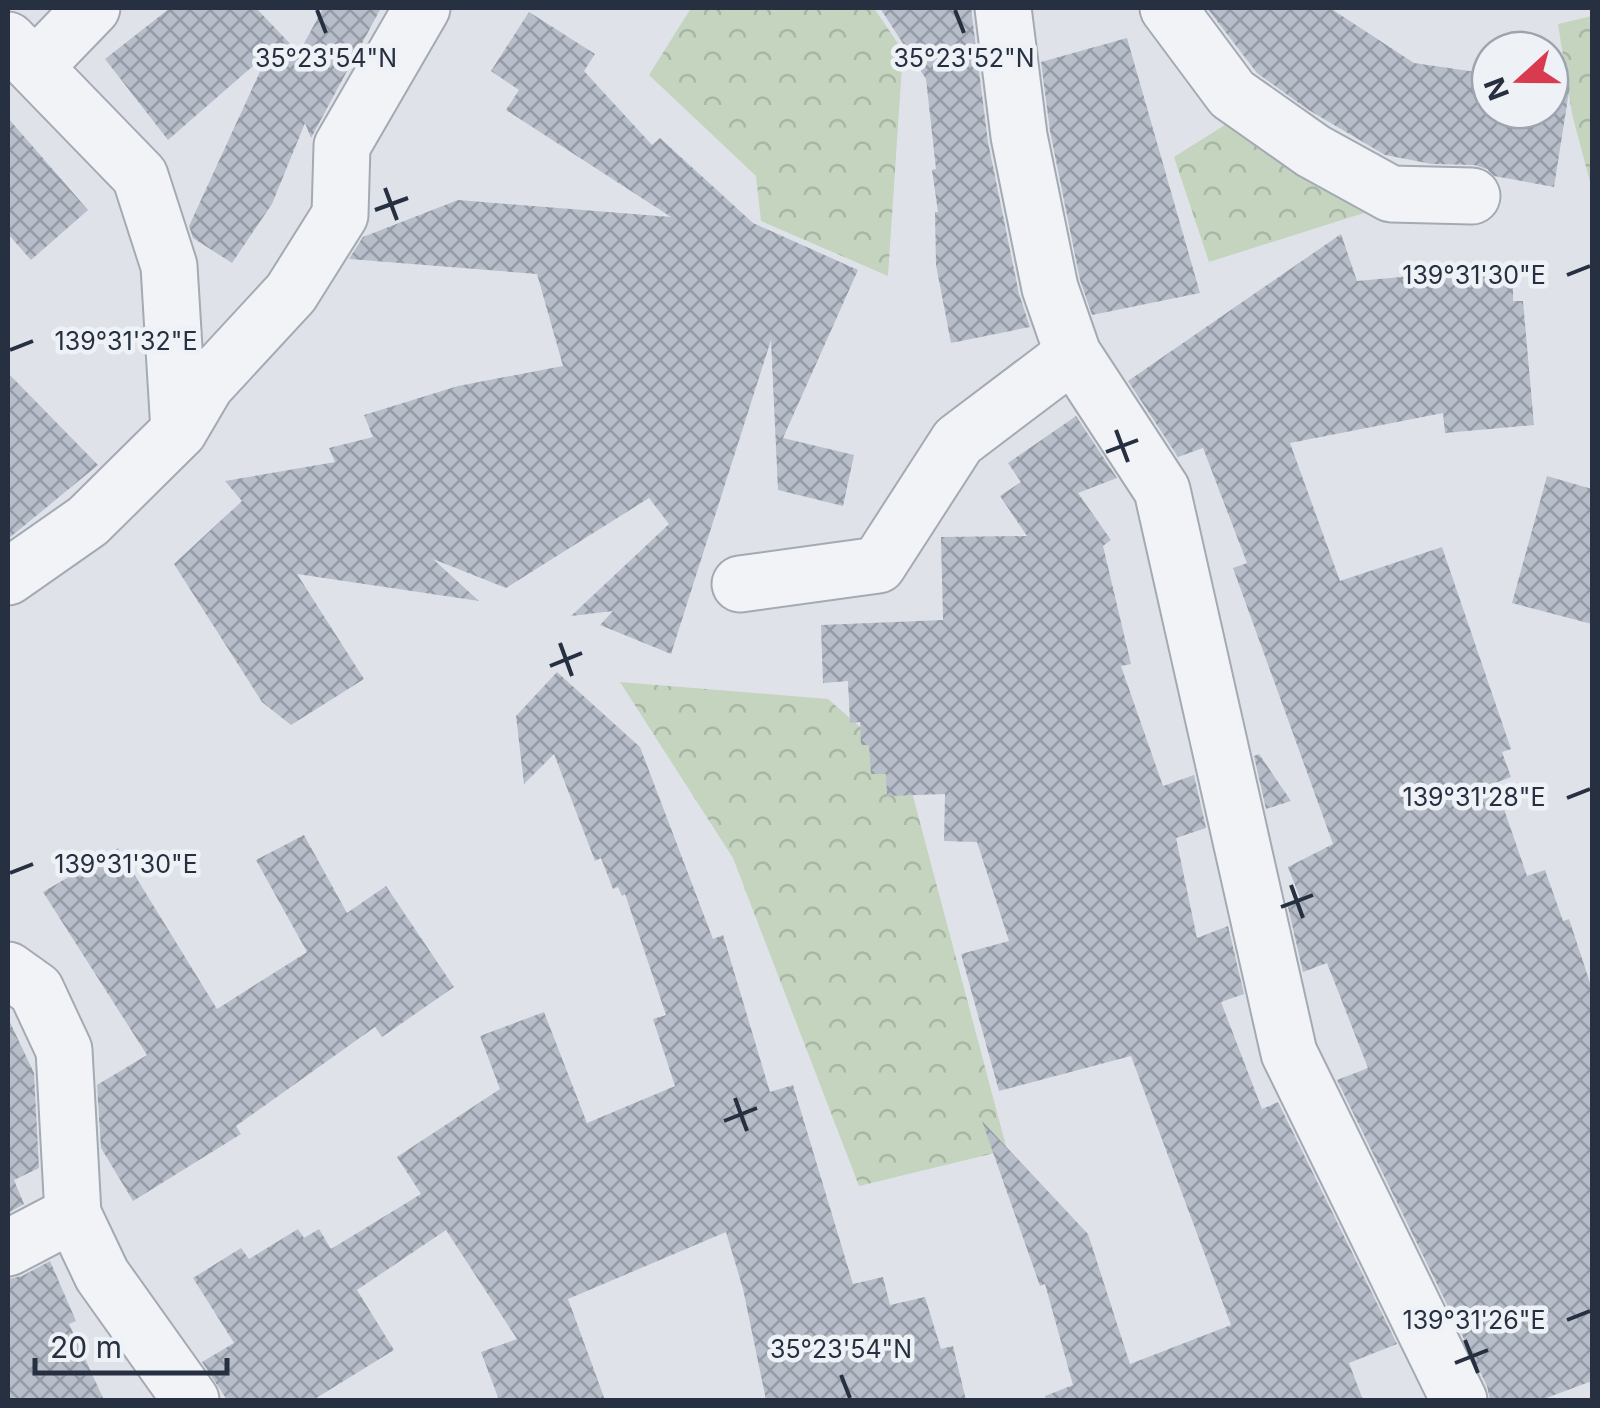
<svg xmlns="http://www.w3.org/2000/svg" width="1600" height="1408" viewBox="0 0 1600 1408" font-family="Inter,sans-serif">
  <defs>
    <pattern id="forest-crowns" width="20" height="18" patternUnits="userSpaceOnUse" patternTransform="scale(2.5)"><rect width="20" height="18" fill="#c4d4bf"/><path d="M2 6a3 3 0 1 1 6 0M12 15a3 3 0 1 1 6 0" fill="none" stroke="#a8b6a5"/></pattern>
    <pattern id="building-cross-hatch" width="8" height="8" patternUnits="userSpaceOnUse" patternTransform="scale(2.5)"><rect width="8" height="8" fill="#b8bec9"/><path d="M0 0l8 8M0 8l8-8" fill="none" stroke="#959ba5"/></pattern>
  </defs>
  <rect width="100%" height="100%" fill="#dfe3e9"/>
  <path fill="url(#forest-crowns)" d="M691,8h183l29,43 -15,225 -127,-55 -5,-45 -107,-101z
    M1592,16v165l-2,1 -18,-68 -14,-90z
    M1228,123l139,89 -158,50 -35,-105z
    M620,682l208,17 77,67 102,384 -148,36 -126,-328z"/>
  <path fill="url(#building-cross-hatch)" d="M170,8h86l43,45 24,-45h58l-70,130 -6,-15 -33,81 -40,59 -39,-25 -4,-12 80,-174 -101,88 -63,-81z
    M880,8h91l17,134 31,152 11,33 -79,16 -15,-78 -1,-53h3l-6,-42 4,-1 -10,-90z
    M1207,8h123l84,55 76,11v36h60v-28l20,3 -16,102 -60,-11 -7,-7 -13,-4 -42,-1 -47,-9 -78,-46 -50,-36z
    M529,12l66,42 -11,17 68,74 8,-7 93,85 105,47 -75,168 71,17 -11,51 -65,-16 -7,-150 -100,314 -71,-29 13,-14 -42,5 98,-92 -20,-26 -143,90 -73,-29 46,42 -182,-27 67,105 -73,46 -29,-23 -88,-138 68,-63 -17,-20 110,-19 -6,-14 44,-11 -9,-22 94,-29 105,-20 -26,-92 -188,-15 14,-22 95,-37 213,17 -165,-107 13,-20 -28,-19z
    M1127,38l73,255 -108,22 -12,-35 -30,-149 -9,-69z
    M8,118l80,92 -57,50 -23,-26z
    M1341,234l16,47 156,-14v34h10l11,124 -89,8 -2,-20 -153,30 50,138 102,-34 69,202 -9,3 9,25 -16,6 32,93 18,-6 18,51 6,-2 23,70v392l-51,19h-51l-3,-14 -150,-306 31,-12 -41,-105 -24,9 -16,-69 13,-5 -12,-31 45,-23 -100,-276 14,-5 -44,-115 -25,9 -50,-76z
    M8,373l90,92 -90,74z
    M1076,416l41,62 -39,15 33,47 -8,6 28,118 -10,2 42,120 31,-11 12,53 -30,10 21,100 31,-12 16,68 -23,8 41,107 16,-7 119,242 -48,19 14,37h-317l-1,-4 28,-11 -28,-101 -5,2 -58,-165 106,113 42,130 101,-39 -100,-269 -132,35 -38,-137 48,-13 -32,-99 -33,-1 1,-47 -58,2 -1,-22h-15l-2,-29h-8l-1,-23 -10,1 -2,-42 -25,2 -2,-58 122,-5 -2,-83 86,-1 -27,-40 21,-14 -13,-19z
    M1547,476l45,13v135l-80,-21z
    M557,672l83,75 73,192 10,-4 47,157 23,-7 60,199 30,-7 7,28 35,-8 16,52 12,-3 13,54h-200l-23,-111 -17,-57 -158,67 37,101h-106l-18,-48 36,-13 -71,-109 -89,60 37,60 -81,50h-86l-25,-38 32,-19 -41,-65 48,-30 8,11 49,-30 6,9 15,-9 12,20 90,-55 -24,-37 103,-68 -20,-53 64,-24 43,111 88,-37 -22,-67 13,-4 -41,-121 -3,2 -4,-9 -5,2 -12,-31 -6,3 -41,-107 -30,30 -8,-68z
    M1259,754l32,47 -25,8 -12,-53z
    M304,835l43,78 39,-27 68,101 -72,50 -7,-10 -139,99 5,8 -108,67 -32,-53 -4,-63 50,-30 -104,-163 75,-44 99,161 90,-57 -51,-92z
    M8,1018l26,55 5,95 -25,12 10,24 -16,9z
    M50,1261l26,60 -7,3 35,76h-96v-121l14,-3z"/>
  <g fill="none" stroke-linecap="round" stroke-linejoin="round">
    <defs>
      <path id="street" d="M1003,8l16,128 31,152 23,66 89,136 127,563 170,347
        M1168,8l64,86 81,57 78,43 81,2
        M8,40l132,136 29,90 10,165
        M35,67l57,-59
        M8,577l80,-56 91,-90 27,-46 85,-92 49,-78 2,-69 80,-138
        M740,584l138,-19 80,-124 115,-87
        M8,970l28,20 28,60 9,164 29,61 89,125
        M8,1248l65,-34"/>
    </defs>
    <use href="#street" stroke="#a4aab3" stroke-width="59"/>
    <use href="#street" stroke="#f2f3f7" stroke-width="55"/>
  </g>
  <path fill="none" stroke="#263041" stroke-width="4" d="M317,10l9,23M955,10l9,23M385,188l12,32M375,210l33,-12M1567,275l23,-9M10,350l23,-9M1116,430l12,32M1106,452l32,-12M560,643l12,33M550,666l32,-13M1567,798l23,-9M10,873l23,-9M1291,885l12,33M1281,907l32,-12M735,1098l12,33M724,1121l33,-13M1567,1320l23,-9M1465,1340l13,33M1455,1363l33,-13M841,1375l9,23"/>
  <g font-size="25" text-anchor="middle" fill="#263041" stroke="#eef2f7" stroke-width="9" stroke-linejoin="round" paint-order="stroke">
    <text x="326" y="67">35°23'54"N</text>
    <text x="964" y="67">35°23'52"N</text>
    <text x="1474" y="284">139°31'30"E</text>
    <text x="126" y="350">139°31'32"E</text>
    <text x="1474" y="806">139°31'28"E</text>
    <text x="126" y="873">139°31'30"E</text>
    <text x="1474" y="1329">139°31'26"E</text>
    <text x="841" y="1358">35°23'54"N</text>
  </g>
  <rect width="1600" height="1408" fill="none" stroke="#263041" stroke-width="20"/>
  <g transform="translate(1520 80) rotate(249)"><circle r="48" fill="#eef2f7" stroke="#9ea4ae" stroke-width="2.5"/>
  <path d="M0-8L18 38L0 25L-18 38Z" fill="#d83a4f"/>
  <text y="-15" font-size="28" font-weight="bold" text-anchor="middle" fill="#263041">N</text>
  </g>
  <path d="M35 1358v15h192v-15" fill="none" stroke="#263041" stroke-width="5"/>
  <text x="50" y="1358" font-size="30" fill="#263041" stroke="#eef2f7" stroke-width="8" paint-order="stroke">20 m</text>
</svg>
